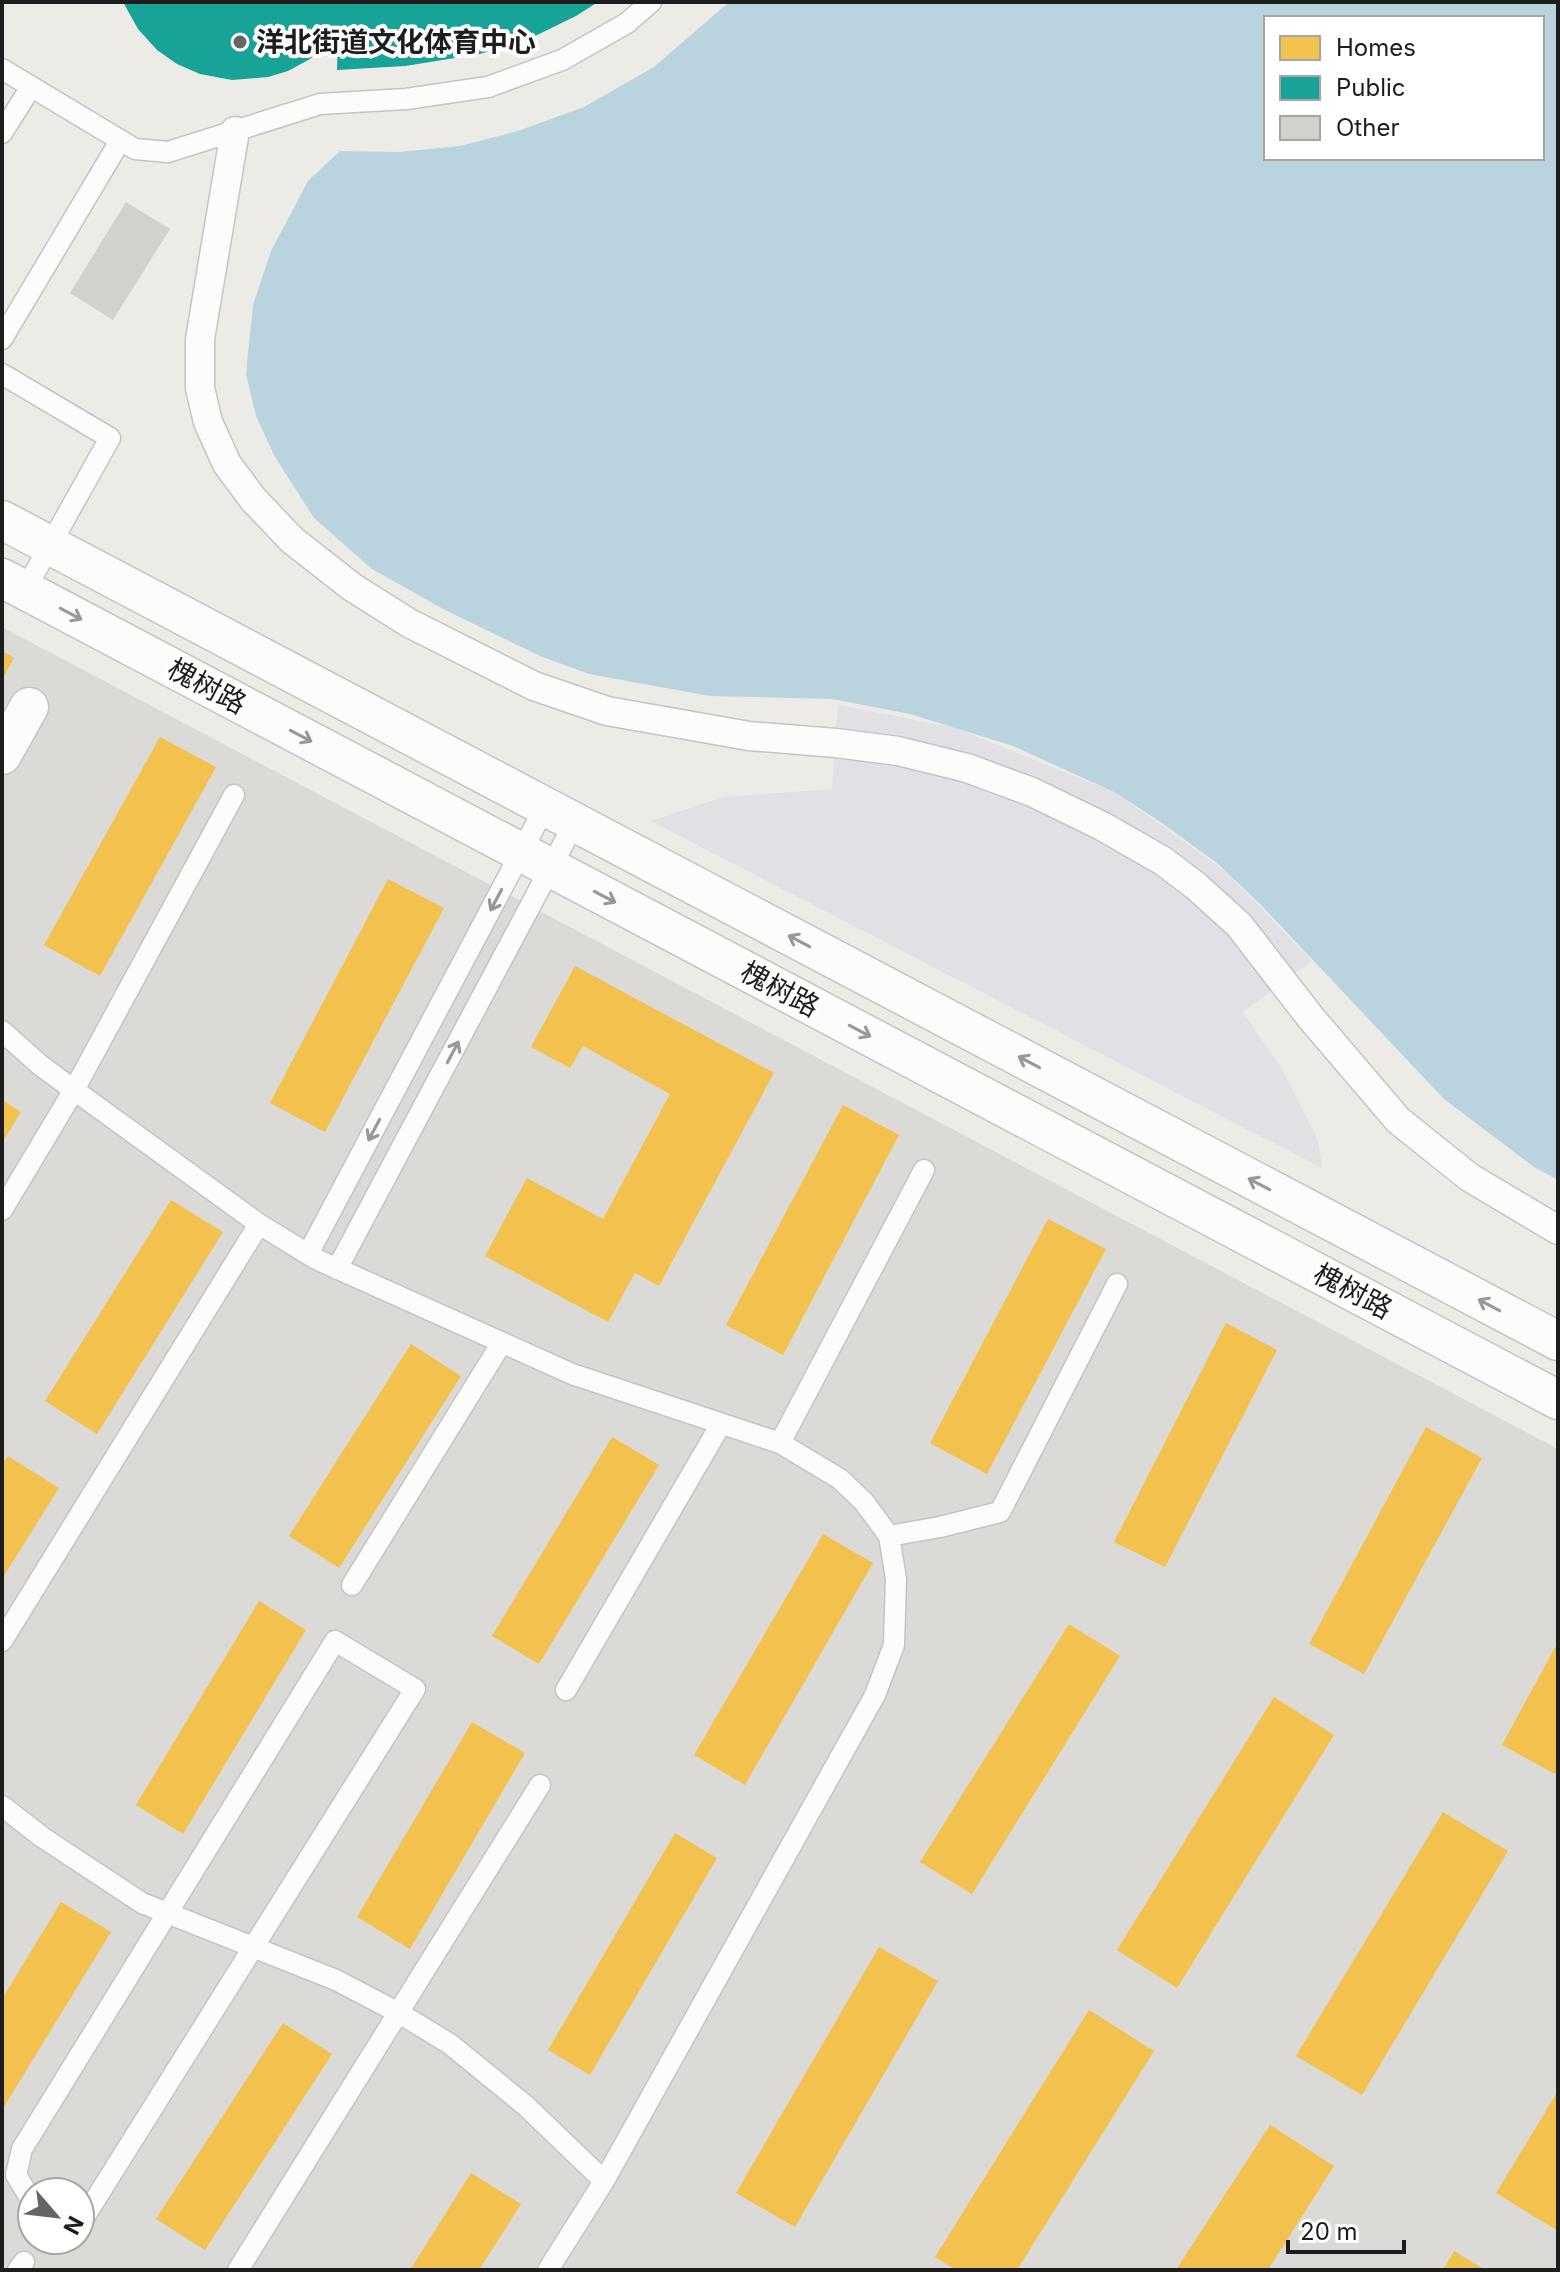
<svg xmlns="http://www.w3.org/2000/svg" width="1560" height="2272" viewBox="0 0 1560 2272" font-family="Inter,'Noto Sans SC',sans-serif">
  <rect width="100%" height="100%" fill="#ecebe6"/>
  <path fill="#dbdad7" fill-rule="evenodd" d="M2,627l1556,822v821h-1556zM32,2192h48v48h-48z"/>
  <path fill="#e2e0e5" d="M838,705l118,23 160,65 109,78 87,90 -69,51 39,57 36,71 4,28 -671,-347 72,-24 109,-8z"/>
  <path fill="#b9d4df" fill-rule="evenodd" d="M729,2h829v1178l-24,-13 -90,-68 -184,-195 -42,-40 -56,-41 -46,-30 -103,-47 -103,-32 -78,-15 -122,-3 -121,-22 -49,-18 -95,-46 -73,-41 -58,-51 -39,-61 -19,-41 -10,-42 7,-69 18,-54 37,-70 32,-30 60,1 60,-6 58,-15 66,-24 70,-40zM1266,18h276v140h-276z"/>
  <path fill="#f2c14e" d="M2,651l12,7 -12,22z
    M160,737l56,30 -116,209 -56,-31z
    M388,879l56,29 -119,224 -55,-29z
    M575,966l199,107 -115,213 -24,-13 -27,49 -123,-66 42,-78 76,41 67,-125 -87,-48 -13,22 -39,-21z
    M2,1100l19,12 -19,31z
    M843,1105l56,30 -116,220 -57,-30z
    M171,1200l52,32 -126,202 -52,-33z
    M1048,1219l58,30 -119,225 -57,-31z
    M1226,1323l51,27 -112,217 -51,-25z
    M411,1344l50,32 -122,192 -50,-32z
    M1426,1427l56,31 -118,216 -55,-30z
    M612,1437l47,28 -120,199 -47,-28z
    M8,1456l51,32 -57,91v-114z
    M823,1534l50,29 -128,222 -51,-30z
    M259,1601l47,29 -123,204 -47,-29z
    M1069,1624l51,32 -148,238 -52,-32z
    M1558,1642v127l-3,5 -53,-29z
    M1274,1697l60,38 -157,253 -60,-38z
    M472,1722l53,31 -115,196 -53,-32z
    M1443,1812l65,39 -146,244 -66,-39z
    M675,1833l42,25 -127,217 -42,-25z
    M61,1902l50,30 -109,178v-111z
    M879,1947l59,34 -143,246 -59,-34z
    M1089,2010l65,41 -137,219h-61l-21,-13z
    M283,2023l49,31 -127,196 -49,-31z
    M1558,2091v140l-62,-38z
    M1270,2125l64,41 -66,104h-92z
    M471,2173l50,31 -42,66h-69z
    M1454,2251l31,19h-42z"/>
  <path fill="#17a398" d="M123,2h475l-22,14 -43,21 -53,17 -75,12 -68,4 1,-36 -28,25 -22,12 -20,6 -36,3 -32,-6 -23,-10 -20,-14 -19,-21z"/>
  <path fill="#d3d1cd" d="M126,202l44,27 -57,91 -43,-27z"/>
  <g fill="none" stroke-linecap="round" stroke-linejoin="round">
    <defs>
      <path id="service" d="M2,69l133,80 33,3 152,-48 86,-5 82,-12 74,-27 65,-37 24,-21
        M2,133l29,-46
        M2,339l118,-198
        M2,374l108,64 -85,152
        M2,1031l38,34 34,25 185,134 57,35 256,115 208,69 60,36 24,23 25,34 7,43 -2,66 -19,50 -271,486 -56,89
        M2,1210l72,-120 160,-295
        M308,1254l237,-447
        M337,1269l238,-447
        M780,1443l144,-273
        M889,1536l51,-9 60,-15 117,-228
        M352,1585l149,-241
        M2,1641l257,-417
        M566,1690l155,-266
        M2,1806l40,31 100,66 194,77 63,33 51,31 76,62 78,75
        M32,2196l-5,-3 -11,-18 6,-26 313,-508 80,48 -335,535
        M18,2270l6,-8
        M238,2270l302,-485"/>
      <path id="pedestrian" d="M235,131l-35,208v49l8,34 19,42 26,35 39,41 60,47 57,36 125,63 73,25 142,25 87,7 62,8 69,17 65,24 70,34 61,35 33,25 43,39 72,93 87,102 71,57 89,53"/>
      <path id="minor" d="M2,520l1556,821
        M2,578l1556,822
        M2,755l27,-48"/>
    </defs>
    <use href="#service" stroke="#c4c4c2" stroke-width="23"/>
    <use href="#pedestrian" stroke="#c4c4c2" stroke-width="31"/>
    <use href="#minor" stroke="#c4c4c2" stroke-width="41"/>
    <use href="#service" stroke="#fcfcfb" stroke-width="20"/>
    <use href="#pedestrian" stroke="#fcfcfb" stroke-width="28"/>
    <use href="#minor" stroke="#fcfcfb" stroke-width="38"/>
  </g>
  <defs><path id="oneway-shaft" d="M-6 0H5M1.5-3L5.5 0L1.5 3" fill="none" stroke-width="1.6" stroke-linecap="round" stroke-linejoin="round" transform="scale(2)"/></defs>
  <g stroke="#989897">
    <use href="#oneway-shaft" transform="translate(71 614) rotate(28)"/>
    <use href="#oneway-shaft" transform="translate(301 736) rotate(28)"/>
    <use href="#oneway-shaft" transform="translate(605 897) rotate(28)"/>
    <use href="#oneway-shaft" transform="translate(496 900) rotate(118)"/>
    <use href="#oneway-shaft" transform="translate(799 941) rotate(-152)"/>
    <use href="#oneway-shaft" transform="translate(860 1031) rotate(28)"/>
    <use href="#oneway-shaft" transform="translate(453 1052) rotate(-62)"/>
    <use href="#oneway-shaft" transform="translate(1029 1062) rotate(-152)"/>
    <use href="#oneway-shaft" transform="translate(374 1130) rotate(118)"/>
    <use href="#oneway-shaft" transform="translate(1259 1184) rotate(-152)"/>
    <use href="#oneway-shaft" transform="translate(1489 1305) rotate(-152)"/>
  </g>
  <circle fill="#656563" stroke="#fff" stroke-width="3" cx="240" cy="42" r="8"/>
  <g text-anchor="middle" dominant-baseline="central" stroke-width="8" stroke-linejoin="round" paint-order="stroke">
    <g font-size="28" font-weight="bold" fill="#1d1d1d" stroke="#fff" text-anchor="start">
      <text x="256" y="42">洋北街道文化体育中心</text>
    </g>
    <g font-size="28" fill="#1d1d1d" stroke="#fff">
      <text transform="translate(207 686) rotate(28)">槐树路</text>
      <text transform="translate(780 989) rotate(28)">槐树路</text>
      <text transform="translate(1353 1291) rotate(28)">槐树路</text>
    </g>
  </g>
  <rect width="1560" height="2272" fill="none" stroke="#1d1d1d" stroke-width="8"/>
  <rect x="1264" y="16" width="280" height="144" fill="#ffffff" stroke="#a5a5a5" stroke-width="2"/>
  <rect x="1280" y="36" width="40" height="24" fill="#f2c14e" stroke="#a5a5a5" stroke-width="2"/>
  <text x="1336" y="56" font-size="24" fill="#1d1d1d">Homes</text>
  <rect x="1280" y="76" width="40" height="24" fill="#17a398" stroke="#a5a5a5" stroke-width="2"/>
  <text x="1336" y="96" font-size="24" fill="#1d1d1d">Public</text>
  <rect x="1280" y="116" width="40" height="24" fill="#d3d1cd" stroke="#a5a5a5" stroke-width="2"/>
  <text x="1336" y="136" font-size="24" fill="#1d1d1d">Other</text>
  <g transform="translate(56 2216) rotate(118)"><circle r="38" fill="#ffffff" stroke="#a5a5a5" stroke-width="2"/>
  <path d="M0-6L14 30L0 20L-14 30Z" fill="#656563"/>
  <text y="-12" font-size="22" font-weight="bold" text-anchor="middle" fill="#1d1d1d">N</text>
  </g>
  <path d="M1288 2240v12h116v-12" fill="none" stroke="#1d1d1d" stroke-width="4"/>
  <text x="1300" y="2240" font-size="24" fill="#1d1d1d" stroke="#ffffff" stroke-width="6" paint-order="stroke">20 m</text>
</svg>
